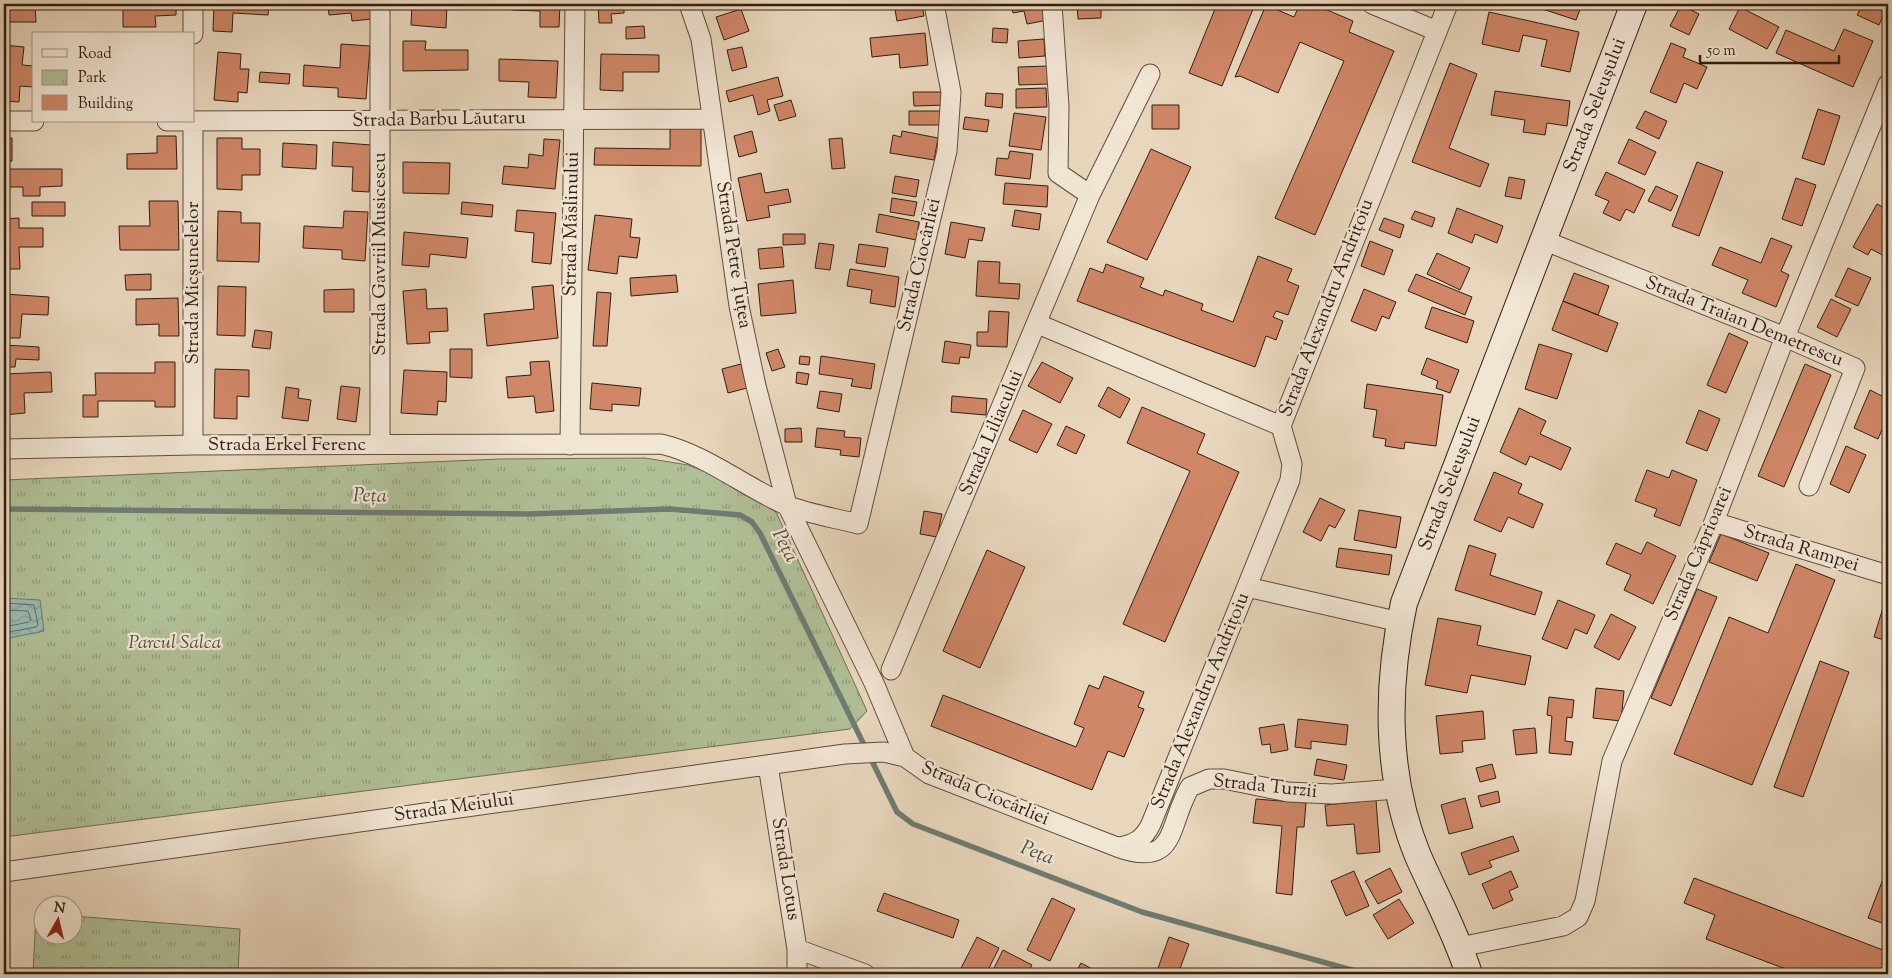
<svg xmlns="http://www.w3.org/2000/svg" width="1892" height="978" viewBox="0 0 1892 978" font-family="'Sorts Mill Goudy',serif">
  <defs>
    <pattern id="park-tufts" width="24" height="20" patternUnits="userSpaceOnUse" patternTransform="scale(1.25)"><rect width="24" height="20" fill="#b0bf96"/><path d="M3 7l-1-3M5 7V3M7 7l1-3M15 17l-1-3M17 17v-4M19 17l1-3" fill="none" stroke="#909b79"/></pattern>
    <pattern id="water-waves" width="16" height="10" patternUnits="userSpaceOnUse" patternTransform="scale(1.25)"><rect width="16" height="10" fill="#97bab2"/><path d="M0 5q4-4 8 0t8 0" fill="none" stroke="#829f98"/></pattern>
  </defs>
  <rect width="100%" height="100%" fill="#e9d7bd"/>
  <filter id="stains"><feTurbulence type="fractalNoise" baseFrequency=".004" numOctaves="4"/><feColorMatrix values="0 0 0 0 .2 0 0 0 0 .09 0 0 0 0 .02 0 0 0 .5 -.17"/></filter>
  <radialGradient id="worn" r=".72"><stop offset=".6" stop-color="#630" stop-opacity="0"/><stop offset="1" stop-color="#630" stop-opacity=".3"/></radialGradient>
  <path fill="url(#park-tufts)" stroke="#706e54" d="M645,458l43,7 24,9 64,38 91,199 -17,18 -846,108v-357l496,-21z
    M36,912l6,1v23h30l1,-20 167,13 -2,45h-205z"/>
  <path fill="url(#water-waves)" stroke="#6e7c72" d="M4,598l36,2 4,31 -40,8z"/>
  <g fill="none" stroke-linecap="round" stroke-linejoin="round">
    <path stroke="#646c62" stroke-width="1" d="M4,603l30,2 4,20 -2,2 -32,6
      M4,610l24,1 3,9 -2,2 -25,5"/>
    <path stroke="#6e7c72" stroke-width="5.5" d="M4,509l525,5 141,-5 70,6 12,7 8,11 137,279 16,12 229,88 224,62"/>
  </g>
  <path fill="#d08767" stroke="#301e11" d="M4,4h31l1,18h-32z
    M123,4h53v11l-21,1 1,11h-33z
    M214,4h55l-1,11 -35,-2 -1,19 -19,-1z
    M328,4h42l2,15 -20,2 -1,-8 -22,2z
    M412,4h35l-1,24 -35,-3z
    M513,4h47l-1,23h-19v-16l-28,-1z
    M598,4h26v9l-13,1 1,9h-13z
    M894,4h28l2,12 -27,5z
    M1011,4h34l3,16 -21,4 -3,-13 -11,2z
    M1077,4h24v14l-23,1z
    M1217,4h38l-33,82 -33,-13z
    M1300,4h13l40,17 -4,11 45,19 -79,184 -40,-17 69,-157 -44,-19 -22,51 -38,-17 -5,1 31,-72 28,12z
    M1527,4h46l8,3 -5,13z
    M1863,4h25l-9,21 -22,-10z
    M1681,5l18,9 -10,21 -19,-9z
    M1740,7l39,20 -12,22 -38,-20z
    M741,9l8,22 -25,9 -8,-23z
    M1489,12l90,20 -9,40 -29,-6 6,-26 -24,-5 -4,17 -37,-8z
    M644,26l1,12 -19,1v-12z
    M993,28l15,1 -1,14 -15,-1z
    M1844,29l29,12 -20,46 -77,-34 10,-23 48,21z
    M925,33l3,32 -28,3 -1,-14 -27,3 -2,-19z
    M1044,39l1,17 -26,2 -1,-17z
    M403,41h23l-1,9h43v20l-65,1z
    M1671,43l15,6 -3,8 24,10 -10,22 -13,-6 -8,20 -26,-11z
    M341,44l29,2 -4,53 -28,-2v-9l-35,-2 1,-21 36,3z
    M4,45l20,2 -2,18 12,1 -1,21 -13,-1 -1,16 -15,-1z
    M742,47l5,20 -15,4 -5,-21z
    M218,52l23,2 -1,15h9l-2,24 -9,-1v10l-24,-2z
    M601,54l58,1v17h-36v19l-23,-1z
    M499,59l59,2 -2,37 -28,-1 1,-15 -30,-1z
    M1450,63l27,11 -28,74 40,16 -9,23 -68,-25z
    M1049,66v18l-30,1 -1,-18z
    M260,72l30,2 -1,10 -30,-2z
    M778,77l5,19 -16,4 3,11 -12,4 -5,-20 -24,7 -3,-11z
    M1046,88l1,19 -31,1v-19z
    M1495,91l75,10 -3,25 -20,-3 -2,12 -22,-3 2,-12 -34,-5z
    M913,92h34v13l-33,1z
    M986,93l17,1 -1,14 -17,-2z
    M791,100l5,16 -17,5 -5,-16z
    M1152,105h27v24h-27z
    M1818,109l22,7 -16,49 -22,-7z
    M909,111h31v14h-31z
    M1645,111l22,10 -8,18 -23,-11z
    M1014,113l32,4 -5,33 -32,-4z
    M965,117l24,3 -2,12 -24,-3z
    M670,128h31v38l-107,-1 1,-17 75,1z
    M752,131l5,21 -18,5 -5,-21z
    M902,131l36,7 -4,22 -44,-7 3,-18 8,2z
    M157,136h19l1,33h-50v-15l30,-1z
    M4,138h8v23l-8,1z
    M217,138h25v11h18v26h-18v15l-25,-1z
    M842,138l3,30 -13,1 -3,-30z
    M544,139l16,1 -5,49 -53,-5 2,-18 24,2 1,-14 14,2z
    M1629,139l27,13 -11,23 -27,-12z
    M333,142l38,3 -2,47 -17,-1 1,-24 -21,-1z
    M283,143l34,2 -1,24 -34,-2z
    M1151,149l40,18 -44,93 -40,-18z
    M1010,151l23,3 -3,25 -35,-4 2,-17 11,1z
    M403,162l47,1 -1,31 -46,-1z
    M1697,162l26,10 -24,64 -27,-10z
    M4,169h58v17l-22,1v9h-17v-9h-19z
    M1606,172l39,18 -11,23 -8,-4 -6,12 -17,-8 6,-12 -14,-6z
    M761,173l4,20 23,-4 3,13 -23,4 2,11 -23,4 -9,-43z
    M895,176l24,4 -3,17 -24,-4z
    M1509,177l16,3 -4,19 -16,-3z
    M1796,178l20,7 -14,41 -20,-7z
    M1005,183l43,3 -1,21 -44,-3z
    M1656,186l22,10 -7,15 -23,-10z
    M892,198l25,4 -3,14 -24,-4z
    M149,201h29l1,49h-59l-1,-24h31z
    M32,202h33v14h-33z
    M462,202l31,3 -1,12 -31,-3z
    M1877,204l11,6 -3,14 3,1v33l-17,-9 -3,6 -15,-8z
    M1457,208l46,18 -6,17 -22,-9 -3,9 -24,-10z
    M517,210l39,3 -5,51 -19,-2 2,-29 -19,-2z
    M1015,210l26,4 -2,16 -27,-4z
    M218,211l23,1v11h19l-1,39 -42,-1z
    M344,211l24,1 -3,49 -23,-2v-9l-39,-2 1,-22 39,2z
    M1415,211l20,7 -3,9 -21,-8z
    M879,214l40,8 -3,18 -40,-8z
    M595,215l37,4 -2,18 10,1 -3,20 -18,-2 -2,18 -29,-4z
    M19,218v10h24v19h-24l1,22h-16v-50z
    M1384,218l20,7 -4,13 -21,-8z
    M951,222l34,6 -3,13 -13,-2 -4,19 -20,-4z
    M404,232l64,6 -2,20 -36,-4 -1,13 -27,-2z
    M783,234h22v10l-22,1z
    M1771,238l21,8 -11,25 8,4 -13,32 -34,-14 6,-13 -36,-15 8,-18 41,16z
    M1370,241l23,9 -9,25 -23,-9z
    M819,243l15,2 -4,25 -15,-2z
    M859,244l29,4 -3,19 -29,-4z
    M782,247l2,20 -24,2 -2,-20z
    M1437,253l33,15 -10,22 -33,-16z
    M1258,256l34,13 -5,12 12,5 -11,29 -12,-4 -3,6 10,4 -7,19 -10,-4 -11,31 -178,-66 13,-33 13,5 3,-9 38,14 -4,9 23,9 2,-6 38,14 -2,6 32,12z
    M978,261l22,1 -1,21 21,1 -1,15 -43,-3z
    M1848,268l23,10 -13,28 -23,-10z
    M850,269l49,8 -4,30 -25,-4 2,-13 -25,-4z
    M1574,273l35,13 -11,29 -35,-14z
    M151,274v16h-25l-1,-15z
    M1416,274l56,23 -7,18 -57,-24z
    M676,275l2,17 -47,4 -1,-18z
    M793,280l3,33 -35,3 -3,-32z
    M553,285l5,53 -71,8 -3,-32 50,-5 -2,-22z
    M218,286l28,1 -1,49 -28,-1z
    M354,289v23h-30v-22z
    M426,289l1,20 20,-1 1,23 -19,1 1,11 -23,1 -4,-53z
    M1364,289l32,13 -7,17 -7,-3 -6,15 -25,-10z
    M597,292l14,1 -4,53h-14z
    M4,294l45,3 -1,18 -26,-1 -2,24h-16z
    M178,298l1,38h-20v-12l-23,1v-26z
    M1831,299l20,10 -14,28 -20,-10z
    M1563,301l55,22 -11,29 -55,-22z
    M1432,307l42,14 -7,22 -42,-15z
    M989,311l20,1 -2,35 -30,-1v-14h11z
    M255,330l17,2 -2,17 -18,-2z
    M1729,333l19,9 -22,51 -19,-8z
    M945,341l26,4 -2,13 -9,-1 -1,7 -17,-2z
    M1539,344l33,10 -15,45 -32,-10z
    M4,345l35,2v13l-23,-1 -1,8h-11z
    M450,349h22v29l-22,-1z
    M778,349l7,18 -13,4 -6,-18z
    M800,356l10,1 -1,8 -10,-1z
    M821,356l54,8 -4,25 -20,-3 2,-7 -34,-5z
    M1427,358l32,12 -9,23 -14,-5 2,-7 -17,-7z
    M549,361l5,50 -18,2 -2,-17 -26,2 -2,-21 25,-2 -1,-13z
    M155,362h20v45h-20v-6h-57v16h-15v-22h13l-1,-22h60z
    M1042,362l31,16 -13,25 -32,-17z
    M741,364l6,24 -19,5 -6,-24z
    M1805,364l26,11 -47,112 -26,-11z
    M215,369l34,1v27l-12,-1v23l-23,-1z
    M404,370l43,2 -1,30 -8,-1 -1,14 -36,-2z
    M51,372l1,20 -28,1 1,20 -21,2v-41z
    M797,372l12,2 -2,11 -11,-2z
    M592,383l49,5 -2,18 -27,-2v7l-22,-2z
    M1367,384l76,11 -7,51 -31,-4 -1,7 -19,-3 1,-7 -13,-2 4,-27 -13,-2z
    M341,386l19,2 -4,34 -19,-3z
    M286,387l13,2 -1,9 13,2 -3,21 -26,-3z
    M1108,387l22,12 -10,19 -22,-12z
    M1870,390l18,9v17l-10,23 -24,-11z
    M820,391l22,3 -3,18 -22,-4z
    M952,396l35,3 -1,16 -35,-3z
    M1142,407l63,27 -8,19 42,19 -74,170 -42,-18 67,-153 -63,-28z
    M1519,408l27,13 -6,13 31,14 -10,22 -31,-14 -4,9 -26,-13z
    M1023,410l29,14 -15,29 -28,-13z
    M1699,410l21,9 -13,32 -21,-8z
    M1066,426l19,9 -9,19 -19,-9z
    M801,428l1,14h-17v-13z
    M817,428l28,3 -1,6 17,1 -2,19 -19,-2 1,-5 -26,-3z
    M1846,446l20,9 -17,38 -19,-9z
    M1647,470l22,8 3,-8 25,10 -17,46 -26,-10 3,-7 -22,-8z
    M1494,472l28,12 -4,9 25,11 -10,24 -25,-11 -7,15 -27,-12z
    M1320,498l25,12 -10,18 -6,-3 -8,16 -18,-9z
    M1359,510l42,7 -5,31 -42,-8z
    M924,511l18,3 -5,23 -17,-3z
    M1721,534l48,19 -12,28 -48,-19z
    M1647,542l29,14 -23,48 -29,-14 7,-15 -25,-11 10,-21 25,11z
    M1469,545l27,9 -6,21 52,17 -7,23 -80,-25z
    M1339,548l53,7 -3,20 -53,-8z
    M987,550l38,17 -45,101 -37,-17z
    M1796,564l39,16 -83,205 -78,-31 55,-137 39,16z
    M1697,589l20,8 -46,109 -20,-8z
    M1558,600l37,15 -8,19 -12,-5 -8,20 -25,-10z
    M1885,601l3,1v39l-14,-4z
    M1611,614l25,13 -17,33 -25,-13z
    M1438,618l43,8 -4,19 54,11 -6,29 -54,-10 -4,18 -42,-8z
    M1820,661l29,11 -46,125 -29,-10z
    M1104,676l40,16 -6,15 6,2 -20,48 -16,-6 -16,39 -161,-64 12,-31 133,52 8,-19 -10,-4 15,-39 10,4z
    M1596,688l28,3 -3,30 -28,-3z
    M1549,697l25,3 -2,18 -5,-1 -2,24 8,1 -2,13 -22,-2 3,-37 -5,-1z
    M1483,711l2,28 -23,2 1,11 -23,2 -4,-38z
    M1298,719l50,6 -2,20 -35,-4v8l-16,-2z
    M1284,724l4,26 -17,3 -1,-9 -8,1 -3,-17z
    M1535,728l2,25 -21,2 -3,-25z
    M1317,759l30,6 -3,15 -30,-5z
    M1492,764l4,14 -16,4 -4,-14z
    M1498,791l2,11 -19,5 -3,-11z
    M1465,798l8,30 -24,6 -8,-29z
    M1256,799l50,4 -2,24h-7l-5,68 -16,-2 6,-67 -29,-3z
    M1376,800l4,52 -23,2 -3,-30 -27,2 -2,-21z
    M1513,836l6,15 -30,10 3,6 -23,8 -8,-22z
    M1888,866v59l-20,-7z
    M1390,868l12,24 -24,12 -13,-23z
    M1354,871l15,35 -23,10 -15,-35z
    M1511,871l7,16 -9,4 4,9 -20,9 -11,-25z
    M1694,878l189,72 5,-14v38h-89l-93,-35 9,-24 -31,-12z
    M884,893l75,27 -6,18 -76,-27z
    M1052,898l23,11 -25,52 -23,-11z
    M1399,899l15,24 -26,16 -15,-24z
    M977,937l22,11 -13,26h-28z
    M1169,937l20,7 -11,30h-22z
    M1003,950l29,15 -5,9h-36z
    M1081,963l15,8 -2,3h-19z"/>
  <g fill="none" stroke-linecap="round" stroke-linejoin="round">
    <defs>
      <path id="street" d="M689,4l12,35 38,267 17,80 31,119 87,178 31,74 24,17 188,73c61,22 50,-21 73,-60l19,-8h15l64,13 44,2 65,-5
        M1052,4l7,102 -1,67 32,22
        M1372,4l65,27
        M193,34v-30
        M4,121h30
        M167,121l545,-2
        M193,121v324
        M1543,240l242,97 70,31 -46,118
        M1038,324l243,102
        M380,444v-440
        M570,445l5,-441
        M4,449l189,-4 468,-1c46,11 82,42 125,61 23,9 49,13 72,19l89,-373 4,-59 -17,-88
        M1714,522l174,53
        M1247,587l153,35
        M891,670l199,-475 60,-121
        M768,765l29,184v25
        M1117,847c16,-1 27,-8 34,-23l139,-344 2,-16 -11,-38 167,-422
        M4,872l841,-118 39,-2 21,5
        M1460,947l103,-21 15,-9 7,-16 27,-140 102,-239 71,-185 103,-253
        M797,949l68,25"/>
      <g id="secondary">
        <path id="s1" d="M1469,974c-13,-41 -34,-79 -51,-118 -33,-80 -32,-170 -14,-253l230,-599"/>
      </g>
    </defs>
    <use href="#street" stroke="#5e4c3c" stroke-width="21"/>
    <use href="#secondary" stroke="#301e11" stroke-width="28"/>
    <use href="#street" stroke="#f1e5d4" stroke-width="19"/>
    <use href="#secondary" stroke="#f1e5d4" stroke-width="26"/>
  </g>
  <g text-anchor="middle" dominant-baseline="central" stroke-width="4.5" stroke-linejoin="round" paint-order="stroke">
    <g font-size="19" fill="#301e11" stroke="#f1e5d4">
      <text stroke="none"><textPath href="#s1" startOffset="919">Strada Seleușului</textPath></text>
      <text transform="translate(439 120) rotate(-1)">Strada Barbu Lăutaru</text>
      <text transform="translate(572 224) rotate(-89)">Strada Măslinului</text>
      <text transform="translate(380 254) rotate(-90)">Strada Gavriil Musicescu</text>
      <text transform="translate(733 255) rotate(81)">Strada Petre Țuțea</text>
      <text transform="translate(920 265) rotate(-77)">Strada Ciocârliei</text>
      <text transform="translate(193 283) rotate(-90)">Strada Micșunelelor</text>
      <text transform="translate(1327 308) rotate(-69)">Strada Alexandru Andrițoiu</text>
      <text transform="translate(1744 322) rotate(22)">Strada Traian Demetrescu</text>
      <text transform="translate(992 433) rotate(-67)">Strada Liliacului</text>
      <text x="287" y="445">Strada Erkel Ferenc</text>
      <text stroke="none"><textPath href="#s1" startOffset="514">Strada Seleușului</textPath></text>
      <text transform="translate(1801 549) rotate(17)">Strada Rampei</text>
      <text transform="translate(1699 554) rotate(-67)">Strada Căprioarei</text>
      <text transform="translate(1201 701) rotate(-68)">Strada Alexandru Andrițoiu</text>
      <text transform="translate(1265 787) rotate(6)">Strada Turzii</text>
      <text transform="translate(985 794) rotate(23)">Strada Ciocârliei</text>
      <text transform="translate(454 808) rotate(-8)">Strada Meiului</text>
      <text transform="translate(785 869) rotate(81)">Strada Lotus</text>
    </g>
    <g font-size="19" font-style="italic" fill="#564e39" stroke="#f1e5d4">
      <text x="175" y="643">Parcul Salca</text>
    </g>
    <g font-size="20" font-style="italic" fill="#4f4d41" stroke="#f1e5d4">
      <text transform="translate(370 497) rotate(1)">Peța</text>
      <text transform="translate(784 546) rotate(63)">Peța</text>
      <text transform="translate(1037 854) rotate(21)">Peța</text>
    </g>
  </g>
  <rect width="1892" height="978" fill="none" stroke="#e9d7bd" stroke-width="20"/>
  <rect x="5" y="5" width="1882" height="968" fill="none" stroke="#301e11" stroke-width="2.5"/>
  <rect x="10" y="10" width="1872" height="958" fill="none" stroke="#301e11"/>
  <rect x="32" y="32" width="162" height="90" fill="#f1e5d4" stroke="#a49586"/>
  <rect x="42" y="49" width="25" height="8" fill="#f1e5d4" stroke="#a49586"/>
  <text x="78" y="58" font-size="15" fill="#301e11">Road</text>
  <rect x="42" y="70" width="25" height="15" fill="url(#park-tufts)" stroke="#a49586"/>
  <text x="78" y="82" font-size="15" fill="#301e11">Park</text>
  <rect x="42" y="95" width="25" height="15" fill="#d08767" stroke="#a49586"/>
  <text x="78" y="108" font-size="15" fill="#301e11">Building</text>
  <g transform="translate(58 920) rotate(8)"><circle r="24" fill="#f1e5d4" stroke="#a49586"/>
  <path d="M0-4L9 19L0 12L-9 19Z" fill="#8f2418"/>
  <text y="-8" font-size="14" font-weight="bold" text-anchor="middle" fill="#301e11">N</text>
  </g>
  <path d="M1700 55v8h139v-8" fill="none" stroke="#301e11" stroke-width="2.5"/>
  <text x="1707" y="55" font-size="15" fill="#301e11" stroke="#f1e5d4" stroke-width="4" paint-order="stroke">50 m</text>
  <rect width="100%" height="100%" filter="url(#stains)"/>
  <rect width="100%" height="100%" fill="url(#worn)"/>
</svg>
